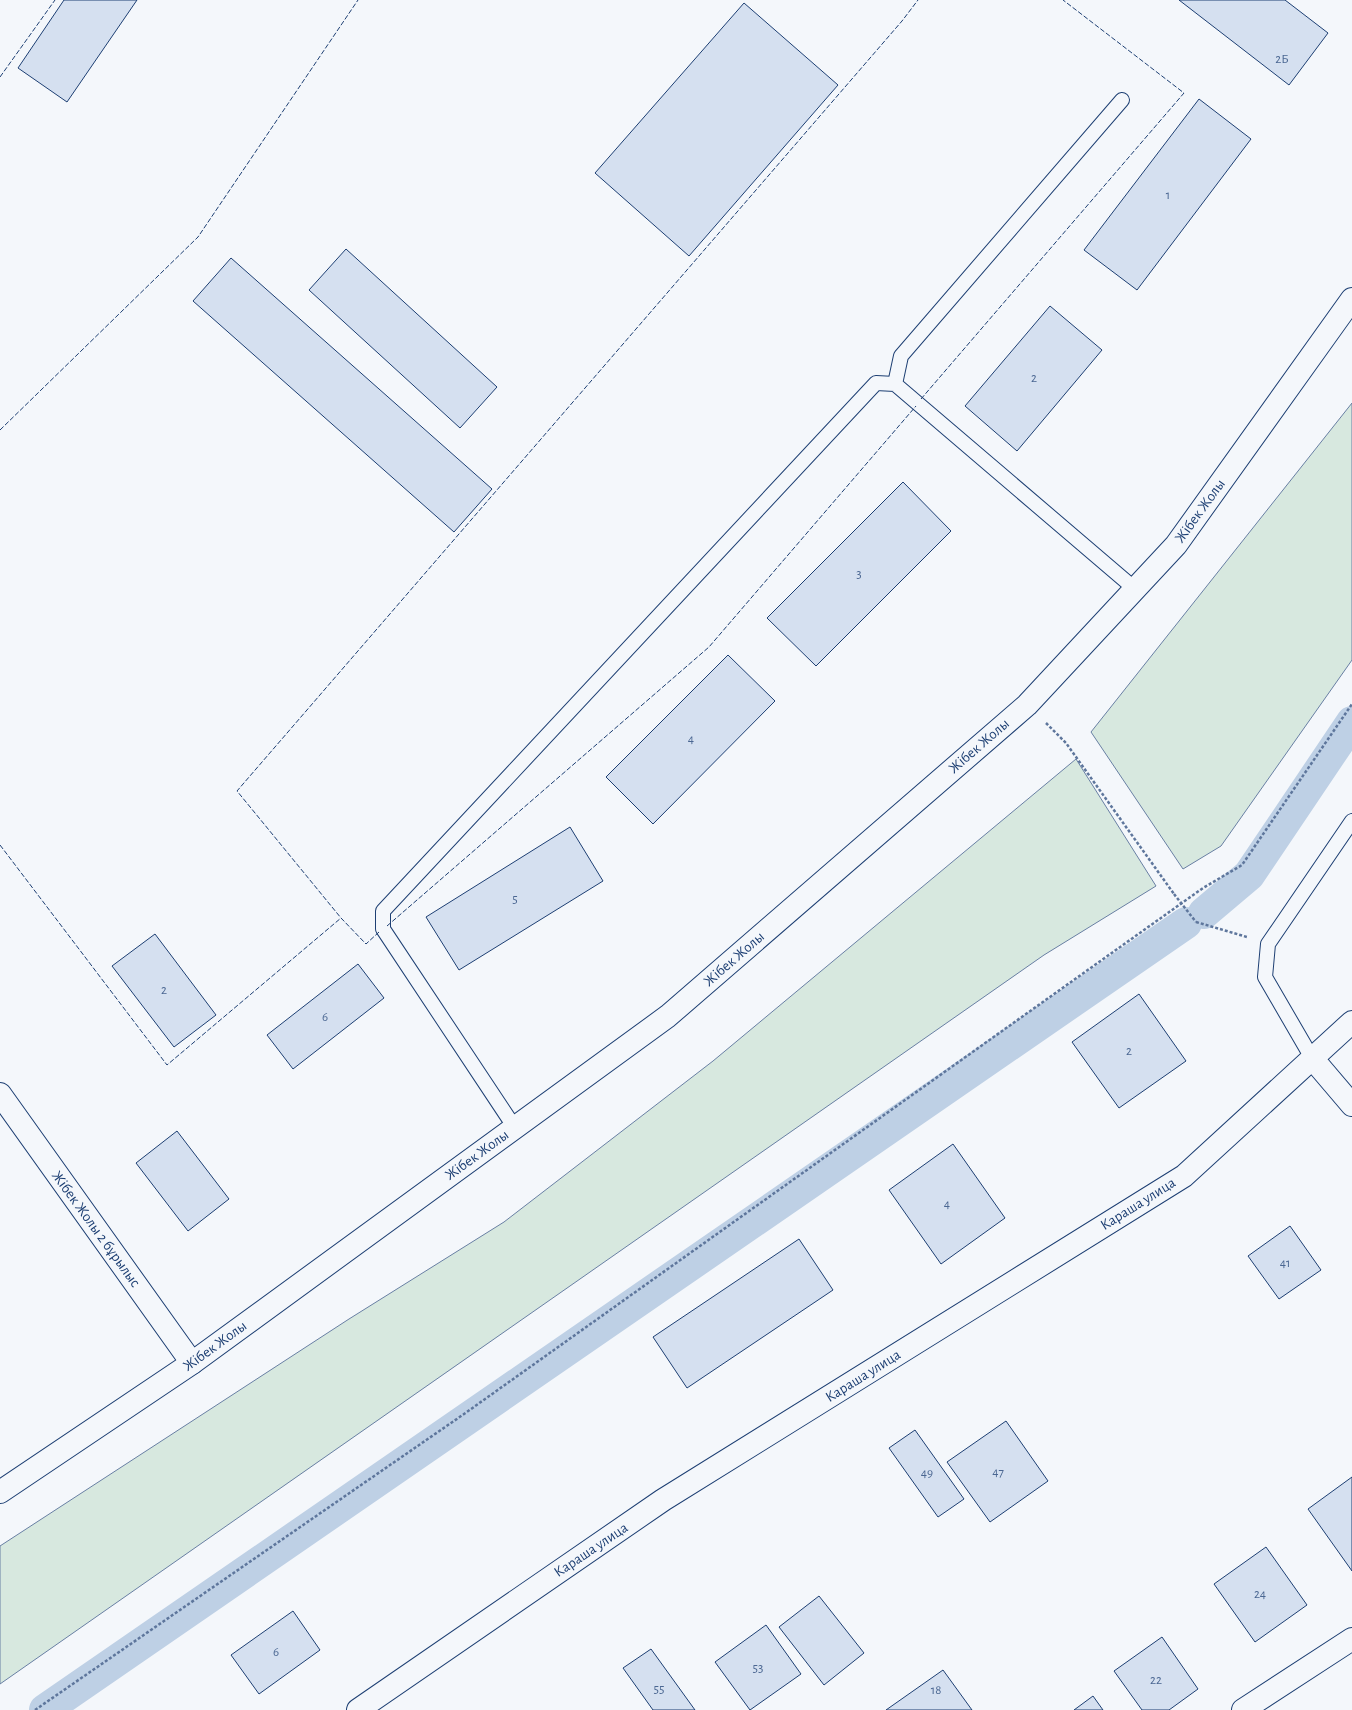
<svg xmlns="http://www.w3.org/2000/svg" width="1352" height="1710" viewBox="0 0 1352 1710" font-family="'Alegreya Sans',sans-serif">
  <rect width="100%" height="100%" fill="#f4f7fb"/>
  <path fill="#d7e8df" stroke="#687fa3" d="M1352,403v257l-131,186 -38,23 -92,-137z
    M1076,759l80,127 -112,69 -1044,729v-138l349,-227 155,-97 209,-161z"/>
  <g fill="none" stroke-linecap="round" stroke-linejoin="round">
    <path stroke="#bed0e5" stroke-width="32" d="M1204,913l45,-38 103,-153
      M45,1710l1141,-787"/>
  </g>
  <path fill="#d5e0f0" stroke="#1d3f73" d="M64,0h73l-70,102 -49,-34z
    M1179,0h106l43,33 -39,52z
    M744,3l94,82 -149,171 -94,-83z
    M1199,99l52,40 -114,151 -53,-40z
    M346,249l151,138 -37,41 -151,-138z
    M231,258l261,231 -38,43 -261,-231z
    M1050,306l52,44 -85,101 -52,-45z
    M903,482l48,49 -135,135 -49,-48z
    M728,655l47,46 -122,123 -47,-47z
    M570,827l33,54 -144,89 -33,-53z
    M155,934l61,81 -42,32 -62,-81z
    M358,964l26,34 -91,71 -26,-34z
    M1139,994l47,67 -67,47 -47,-66z
    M177,1131l52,68 -41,32 -52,-68z
    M953,1144l52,74 -64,46 -52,-74z
    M1290,1226l31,44 -42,29 -31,-43z
    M799,1239l34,51 -146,98 -34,-51z
    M1006,1421l42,60 -58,41 -43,-60z
    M915,1430l49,69 -26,18 -49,-69z
    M1352,1477v94l-44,-62z
    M1266,1547l41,58 -52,37 -41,-58z
    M819,1596l45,57 -40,32 -45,-58z
    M293,1611l27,39 -61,44 -28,-39z
    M766,1625l35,49 -51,36 -35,-48z
    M1162,1637l36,52 -29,21h-27l-28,-39z
    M651,1649l44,61h-42l-30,-42z
    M943,1670l29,40h-86z
    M1093,1696l10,14h-29z"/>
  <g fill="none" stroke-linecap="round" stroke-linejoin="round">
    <defs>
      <path id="lane" d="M895,384l6,-28 221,-256
        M1312,1058l-47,-81 3,-33 84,-123
        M515,1128l-132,-199v-18l493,-528 19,1 240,205"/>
      <path id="street" d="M1312,1058l40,47
        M0,1094l192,269
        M358,1710l305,-210 521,-324 168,-154
        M1243,1710l109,-71"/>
      <path id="secondary" d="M0,1492l192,-129 476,-347 359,-311 149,-160 176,-246"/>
    </defs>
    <use href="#lane" stroke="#1d3f73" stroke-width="16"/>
    <use href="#street" stroke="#1d3f73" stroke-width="24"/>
    <use href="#secondary" stroke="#1d3f73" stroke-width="24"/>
    <path stroke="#5e769c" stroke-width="2.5" stroke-dasharray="3 2" stroke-linecap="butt" d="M1046,723l20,20 108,151
      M1196,922l51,15
      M35,1710l429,-296 739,-526 39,-23 110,-161"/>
    <use href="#lane" stroke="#f4f7fb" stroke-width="14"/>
    <use href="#street" stroke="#f4f7fb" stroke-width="22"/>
    <use href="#secondary" stroke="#f4f7fb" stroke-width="22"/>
    <path stroke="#5e769c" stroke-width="2.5" stroke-dasharray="3 2" stroke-linecap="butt" d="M1174,894l22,28"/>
    <path stroke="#1d3f73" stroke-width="1" stroke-dasharray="5 2" stroke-linecap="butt" d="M0,77l55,-77
      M921,399l263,-306 -121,-93
      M0,430l198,-193 160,-237
      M0,845l167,220 174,-147
      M387,926l322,-279 207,-241
      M379,932l-13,12 -25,-26 -104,-127 665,-770 16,-21"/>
  </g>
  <g text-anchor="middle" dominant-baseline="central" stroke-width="3" stroke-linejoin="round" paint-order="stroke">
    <g font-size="13" fill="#4b6792">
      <text x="1282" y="59">2Б</text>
      <text x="1168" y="195">1</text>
      <text x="1034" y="378">2</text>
      <text x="859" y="574">3</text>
      <text x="691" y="739">4</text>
      <text x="515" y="899">5</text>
      <text x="164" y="990">2</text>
      <text x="325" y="1017">6</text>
      <text x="1129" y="1051">2</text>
      <text x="947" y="1204">4</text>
      <text x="1285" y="1263">41</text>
      <text x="998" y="1472">47</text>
      <text x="927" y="1473">49</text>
      <text x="1260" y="1594">24</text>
      <text x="276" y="1652">6</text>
      <text x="758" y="1668">53</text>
      <text x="1156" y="1680">22</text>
      <text x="659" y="1689">55</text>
      <text x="936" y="1690">18</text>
    </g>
    <g font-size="15" fill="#1d3f73" stroke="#f4f7fb">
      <text transform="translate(1200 511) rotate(-54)">Жібек Жолы</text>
      <text transform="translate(979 746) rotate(-41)">Жібек Жолы</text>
      <text transform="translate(734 959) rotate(-41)">Жібек Жолы</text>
      <text transform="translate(477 1155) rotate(-36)">Жібек Жолы</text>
      <text transform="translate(1138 1204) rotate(-32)">Караша улица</text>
      <text transform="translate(96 1229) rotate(54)">Жібек Жолы 2 бұрылыс</text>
      <text transform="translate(215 1346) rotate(-36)">Жібек Жолы</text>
      <text transform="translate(863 1376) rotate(-32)">Караша улица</text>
      <text transform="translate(591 1550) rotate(-34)">Караша улица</text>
    </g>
  </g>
</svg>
